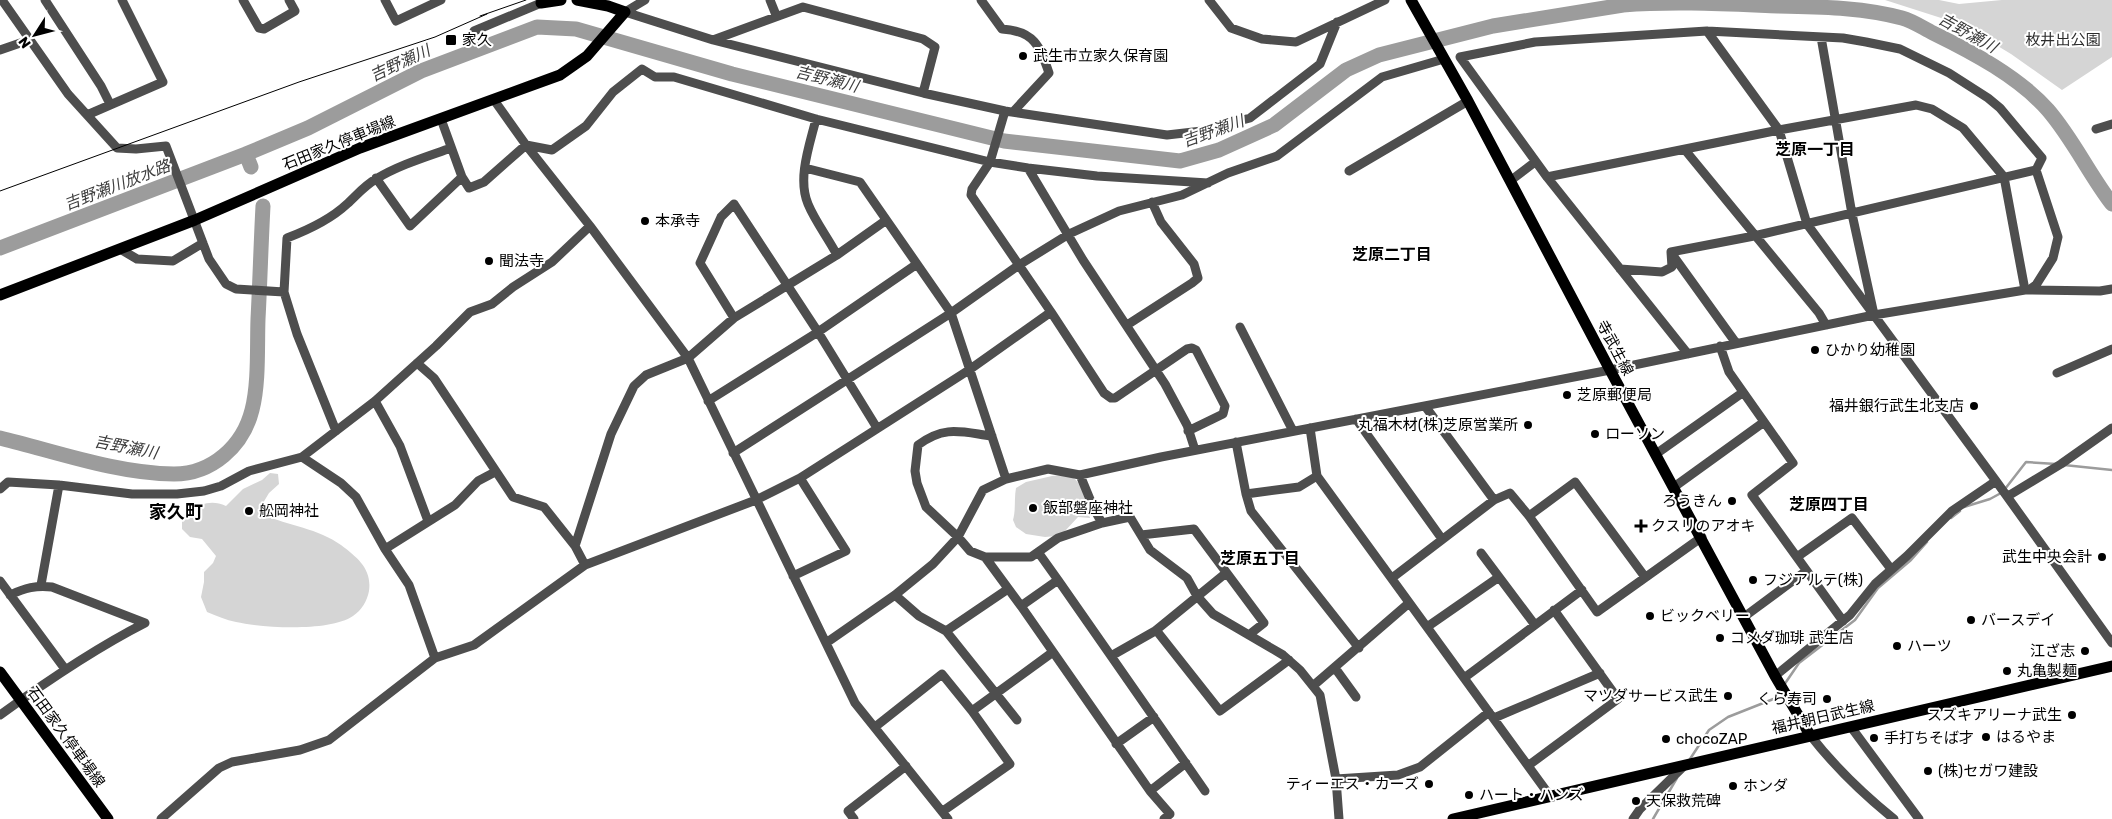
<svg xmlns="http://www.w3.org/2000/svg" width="2112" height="819" viewBox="0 0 2112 819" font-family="Rubik,'Noto Sans JP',sans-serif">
  <rect width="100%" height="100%" fill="#fff"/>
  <path fill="#d5d5d5" d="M1885,0h54l20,4 43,-4h110v57l-50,33 -51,-36 -48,-29z
    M270,473l8,1 1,10 -10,9 -9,15 3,7c25,10 56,14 78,30 17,13 31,24 28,46 -2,10 -7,19 -16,25 -24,16 -89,12 -117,6 -10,-2 -19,-6 -29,-10l-6,-15 3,-15v-10l9,-9 3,-7 -14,-17 -12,-2 -8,-8v-13c14,-10 27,-18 44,-10l17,-17 19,-9z
    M1052,476c6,0 15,-2 20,1 11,6 17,30 18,41l-12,-1 -13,14 -9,5 -11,1 -19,-3 -10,-7 -3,-7c3,-11 1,-21 3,-32l10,-6z"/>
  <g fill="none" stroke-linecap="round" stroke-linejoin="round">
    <path stroke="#9c9c9c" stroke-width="2.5" d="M2064,465l48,5
      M2005,489l21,-27 30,2
      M1964,507l26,-8 11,-6
      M1951,518l9,-7
      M1784,685l15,-22 56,-43 23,-32 33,-28 16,-18
      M1690,759l19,-29 19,-13 48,-19 4,-6
      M1653,819l24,-41"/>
    <path stroke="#9c9c9c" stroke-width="15" d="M251,167l-5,-13 62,-26 113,-57 116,-44 39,2 156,45 272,67 176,20 39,-11 55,-25 72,-55 33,-15 114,-29 130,-21c51,-4 104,-1 155,1 41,1 84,1 124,12 11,3 21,10 31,15 39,19 86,44 115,77 25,29 41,64 64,94
      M0,248l246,-94
      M0,438c54,13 118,36 174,36 38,0 69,-28 78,-64 7,-27 5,-63 6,-91 2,-38 3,-76 5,-113"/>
    <path stroke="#4e4e4e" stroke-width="9" d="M2,0l66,94 49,54 19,1 30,-3 43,113 17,25 10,5 48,3
      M45,0l56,86 9,18
      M243,0l16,28 5,1 31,-18 -6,-11
      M385,0l11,21 45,-21
      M770,0l6,15
      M981,0l21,29c32,2 38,17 47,44l-36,39
      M1209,0l22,28 31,11 34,3 89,-42
      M625,12l88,28 210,53 82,18 162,24 35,-4 48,-13 70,-54 17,-42
      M625,12l20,-12
      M474,31l67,-28 -1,-3
      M1707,31l72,99 28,94 189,257 116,162
      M1821,37l31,177 21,96
      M713,40l90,-33 120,32 12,8 -12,46
      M0,50l29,-10
      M494,100l32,45 64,81 98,132 167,345 93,116
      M87,115l76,-33 -41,-82
      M441,119l21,58 7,11 15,-6 42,-37 26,5 34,-24 27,-34 29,-23 13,8h19l142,42 174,43 38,6 69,8 111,7
      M816,119c-6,25 -19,59 -8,85 7,17 20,34 29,51
      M2096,129l16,-5
      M1685,150l134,163 7,12
      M805,168l55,14 91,131 55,166
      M1028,168l55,92 82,124 22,41 8,25
      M1349,171l119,-70
      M1547,177l232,-47 137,-25 16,4 31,19 41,49 21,113
      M376,178l34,48 52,-49
      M1510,181l25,-19
      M120,249l17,10 36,2 30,-18
      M1672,254l64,89
      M1620,269l42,3 10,-5 -1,-15 83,-16 282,-66
      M1051,312l53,81 7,5h4l72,-49 5,-1 4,2 29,56 -2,8 -35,17
      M734,318l-34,-55 21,-46 13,-13 84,128 59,96
      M1127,325l65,-42 6,-5 -4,-14 -33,-42 -9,-20
      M1240,327l53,104
      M1720,346l9,26 64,91 -41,32 91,126
      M1688,354l-141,-177 -87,-120 75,-15 172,-11 136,7 23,4 34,7 49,24 39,25 12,10 42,50 -6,12 22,67 -5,21 -17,27 -7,5
      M417,363l17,15 79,119 31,10 31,39 10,19
      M2057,373l55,-24
      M375,401l25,45 28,75
      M708,401l110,-69 99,-68
      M1425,406l69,94
      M1356,419l86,120
      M1310,428l7,48 233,320
      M336,431l-39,-97 -13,-42 3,-54c21,-8 43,-18 60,-34 10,-9 17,-18 29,-25 23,-14 50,-22 75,-31
      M992,436c-31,-4 -47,-11 -74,9l-3,26 2,12 9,24 32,30 12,14 15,6 36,49
      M1236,442l10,52 53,-7 18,-11
      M733,453l218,-140 68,-48 50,-31 50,-23 63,-16 46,-22 49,-17 105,-79 62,-18
      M1656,454l86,-61
      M302,457l39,26 15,14 29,52 24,36 26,73
      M1080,475l14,34 8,14 28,-6 20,33 37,28 10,18 16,18 70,41 17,15 20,25 16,84 3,40
      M1674,487l90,-65
      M0,489l8,-7 51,3 73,9h45l27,-3 17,-5 28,-15 53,-14 73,-56 61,-55 34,-34 22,-8 21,-17 39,-25 38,-36
      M1246,494l5,17 108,137
      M2008,496l53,-32 51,-36
      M1529,516l46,-34 70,95
      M1141,535l53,-6 70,94 -14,11
      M575,546l36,-112 23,-48 12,-11 42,-17 46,-40 103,-63 48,-34
      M385,549l70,-44 23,-24 17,-9
      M1038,552l20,28
      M1481,553l54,72
      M985,557h46l27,-19 44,-15
      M1797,557l55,-39 39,51
      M793,576l53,-25 -46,-73
      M1392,578l102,-78 16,-7 19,23 68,96 105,-75
      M0,581l65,88
      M41,585l18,-100
      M895,595l24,21 27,15 71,89
      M1744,617l62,-46
      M1427,627l72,-50
      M1156,630l64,81 69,-51
      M946,631l62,-42
      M826,643l69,-48 38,-31 25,-27 25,-47 23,-11 42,-10 32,6 81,-18 449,-87 264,-55 151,-25 75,1 12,-2
      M1111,656l94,135
      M1335,668l21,29
      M1775,676l75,-61 25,-31 32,-28 45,-45 44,-30
      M1464,678l118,-88
      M1314,685l95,-82
      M0,715c47,-34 94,-66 145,-92l-93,-36c-16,-2 -27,1 -42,8
      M1494,718l106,-45
      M875,727l67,-53 30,37
      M1851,727l68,92
      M1810,735c25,32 53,59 84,84
      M1116,744l38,-27
      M1529,765l89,-66 -64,-89
      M1336,779l62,-4 22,-8 69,-55
      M1150,791l36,-28
      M943,811l67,-47 -38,-53 81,-59
      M161,819l58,-51 13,-6 68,-12 29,-10 106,-82 39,-13 111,-80 171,-65 44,-22 169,-108 82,-58 -80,-117 1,-6 18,-27 15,-51
      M854,819l-6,-8 58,-45
      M1164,819l6,-5 -20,-23 -129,-185 37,-26 53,76 44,-25 71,-58
      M1633,819l7,-10 45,-44"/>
    <path stroke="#000" stroke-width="11" d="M1411,0l57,101 142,269 165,306 35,59
      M541,3l20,-3
      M0,295l195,-75 165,-72 200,-73 27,-19 38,-44 -17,-6 -31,-6
      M0,672l108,147
      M1453,819l659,-153"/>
    <path stroke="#000" stroke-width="1" d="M480,16l46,-16
      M0,191l299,-109 136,-45 52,-23"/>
  </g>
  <g fill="#000" stroke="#fff" stroke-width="2">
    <rect x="445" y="34" width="12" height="12" rx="2.5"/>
    <circle cx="1023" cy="56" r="5"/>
    <circle cx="645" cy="221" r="5"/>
    <circle cx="489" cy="261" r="5"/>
    <circle cx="1815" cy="350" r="5"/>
    <circle cx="1567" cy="395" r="5"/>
    <circle cx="1974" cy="406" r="5"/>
    <circle cx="1528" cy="425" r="5"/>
    <circle cx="1595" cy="434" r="5"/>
    <circle cx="1732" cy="501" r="5"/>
    <circle cx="1033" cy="508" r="5"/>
    <circle cx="249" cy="511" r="5"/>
    <path d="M1638.5 518.5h5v5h5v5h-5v5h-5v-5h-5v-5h5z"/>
    <circle cx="2102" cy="557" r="5"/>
    <circle cx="1753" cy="580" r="5"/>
    <circle cx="1650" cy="616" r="5"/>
    <circle cx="1971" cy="620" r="5"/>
    <circle cx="1720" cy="638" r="5"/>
    <circle cx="1897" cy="646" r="5"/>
    <circle cx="2085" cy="651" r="5"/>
    <circle cx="2007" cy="671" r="5"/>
    <circle cx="1728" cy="696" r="5"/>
    <circle cx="1827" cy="699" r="5"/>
    <circle cx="2072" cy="715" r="5"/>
    <circle cx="1986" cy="737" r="5"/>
    <circle cx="1874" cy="738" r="5"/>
    <circle cx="1666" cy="739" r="5"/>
    <circle cx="1928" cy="771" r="5"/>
    <circle cx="1429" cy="784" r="5"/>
    <circle cx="1733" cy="786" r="5"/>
    <circle cx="1469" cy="795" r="5"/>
    <circle cx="1636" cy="801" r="5"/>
  </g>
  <g text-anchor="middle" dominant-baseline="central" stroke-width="4" stroke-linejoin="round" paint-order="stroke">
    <g font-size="15" fill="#000" stroke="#fff" text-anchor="start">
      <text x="462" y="40">家久</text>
      <text x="1033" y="56">武生市立家久保育園</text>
      <text x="655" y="221">本承寺</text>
      <text x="499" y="261">聞法寺</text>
      <text x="1825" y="350">ひかり幼稚園</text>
      <text x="1577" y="395">芝原郵便局</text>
      <text x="1964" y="406" text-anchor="end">福井銀行武生北支店</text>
      <text x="1518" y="425" text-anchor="end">丸福木材(株)芝原営業所</text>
      <text x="1605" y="434">ローソン</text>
      <text x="1722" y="501" text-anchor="end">ろうきん</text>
      <text x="1043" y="508">飯部磐座神社</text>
      <text x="259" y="511">舩岡神社</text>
      <text x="1651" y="526">クスリのアオキ</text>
      <text x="2092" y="557" text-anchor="end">武生中央会計</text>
      <text x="1763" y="580">フジアルテ(株)</text>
      <text x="1660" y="616">ビックベリー</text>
      <text x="1981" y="620">バースデイ</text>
      <text x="1730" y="638">コメダ珈琲 武生店</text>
      <text x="1907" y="646">ハーツ</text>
      <text x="2075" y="651" text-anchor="end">江ざ志</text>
      <text x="2017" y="671">丸亀製麺</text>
      <text x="1718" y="696" text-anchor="end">マツダサービス武生</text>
      <text x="1817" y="699" text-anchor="end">くら寿司</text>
      <text x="2062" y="715" text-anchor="end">スズキアリーナ武生</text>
      <text x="1996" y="737">はるやま</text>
      <text x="1884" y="738">手打ちそば才</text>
      <text x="1676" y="739">chocoZAP</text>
      <text x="1938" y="771">(株)セガワ建設</text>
      <text x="1419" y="784" text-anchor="end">ティーエス・カーズ</text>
      <text x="1743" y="786">ホンダ</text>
      <text x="1479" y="795">ハート・ハンズ</text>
      <text x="1646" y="801">天保救荒碑</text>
    </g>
    <g font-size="15" fill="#2c2c2c" stroke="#fff">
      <text x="2063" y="40">枚井出公園</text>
    </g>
    <g font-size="15" fill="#000" stroke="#fff">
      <text transform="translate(339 143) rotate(-22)">石田家久停車場線</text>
      <text transform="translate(1615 348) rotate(62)">寺武生線</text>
      <text transform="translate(1823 717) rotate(-13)">福井朝日武生線</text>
      <text transform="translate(66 737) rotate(54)">石田家久停車場線</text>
    </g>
    <g font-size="16" font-style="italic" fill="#3d3d3d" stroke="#fff">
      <text transform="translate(1968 33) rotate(29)">吉野瀬川</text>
      <text transform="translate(400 63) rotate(-25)">吉野瀬川</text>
      <text transform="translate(827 79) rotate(14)">吉野瀬川</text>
      <text transform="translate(1213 131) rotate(-20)">吉野瀬川</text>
      <text transform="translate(117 185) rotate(-21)">吉野瀬川放水路</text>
      <text transform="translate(126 447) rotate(11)">吉野瀬川</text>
    </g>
    <g font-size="16" font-weight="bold" fill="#000" stroke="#fff">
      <text x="1815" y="149">芝原一丁目</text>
      <text x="1392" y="254">芝原二丁目</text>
      <text x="1829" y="504">芝原四丁目</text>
      <text x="1260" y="558">芝原五丁目</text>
    </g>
    <g font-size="18" font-weight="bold" fill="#000" stroke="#fff">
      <text x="176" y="512">家久町</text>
    </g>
  </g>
  <g transform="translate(35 35) rotate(234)" stroke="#ffffff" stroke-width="4" paint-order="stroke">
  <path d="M0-4L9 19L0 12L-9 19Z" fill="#000000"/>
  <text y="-8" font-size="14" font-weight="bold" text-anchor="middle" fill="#000000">N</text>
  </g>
</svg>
